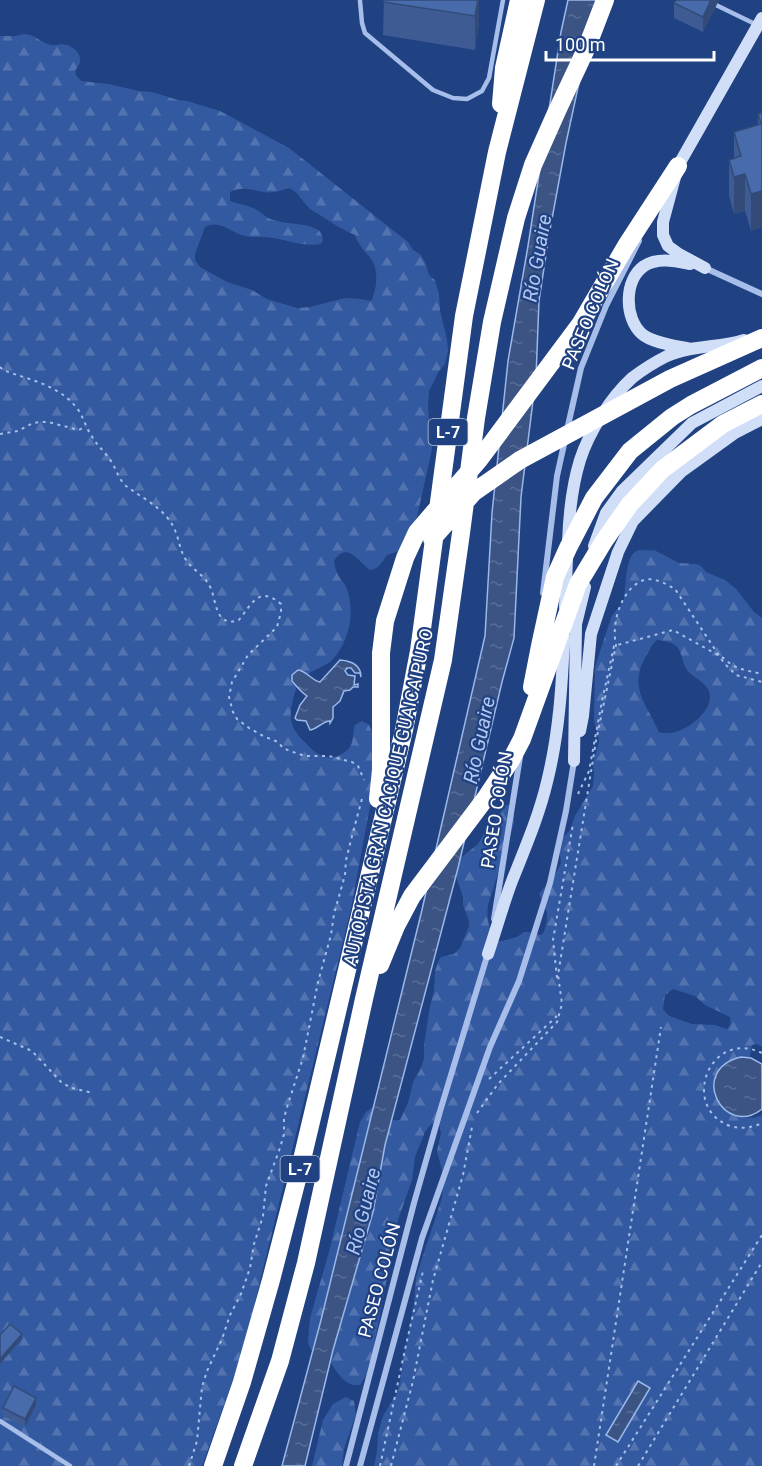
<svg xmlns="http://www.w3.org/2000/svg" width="762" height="1466" viewBox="0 0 762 1466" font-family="Roboto,sans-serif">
  <defs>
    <pattern id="forest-firs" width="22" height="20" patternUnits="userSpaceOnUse" patternTransform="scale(1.5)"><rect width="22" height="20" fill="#335aa1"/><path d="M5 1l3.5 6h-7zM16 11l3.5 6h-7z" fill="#5273af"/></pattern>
    <pattern id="water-ripples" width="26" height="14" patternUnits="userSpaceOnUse" patternTransform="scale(1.5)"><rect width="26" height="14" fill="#3b5484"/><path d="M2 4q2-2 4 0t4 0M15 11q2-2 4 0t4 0" fill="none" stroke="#586e96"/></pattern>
  </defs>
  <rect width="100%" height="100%" fill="#204182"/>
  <path fill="url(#forest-firs)" fill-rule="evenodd" d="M24,34c11,0 17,9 27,11 5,1 10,-2 15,0 7,1 16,9 14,17 0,1 -4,8 -5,9l1,4 5,6 27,3 31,7 13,1 26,8 9,1 33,10 69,37 119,94 5,8 7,4 5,8 4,13 6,5 4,14 1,16 7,30 1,11 -3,13 -6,7 -10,20 -1,16 4,42 -15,68 -9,25 -9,9 -12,4c-5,7 -8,14 -17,15 -11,-7 -23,-30 -36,-9 1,5 2,12 6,17 1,3 4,4 5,7 6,11 7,29 4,41 -2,12 -8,24 -16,33 -6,7 -20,10 -27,17 -8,6 -11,14 -13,24 -7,26 3,34 21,51 7,6 17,9 26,4 16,-8 11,-16 15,-30l7,-4 7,4 4,9 2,29 -5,43 -19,103 -109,446 -40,111h-202v-1430h15zM289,188c12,5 14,17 24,23 14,8 27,18 42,24 3,10 10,16 16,24 8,10 6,31 0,42l-11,-2 -15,-1 -35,9 -13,1 -30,-9 -15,-9 -25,-8 -27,-15 -5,-7v-6l10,-27c16,-8 25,6 40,9 8,2 19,0 29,2 16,3 30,9 47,6l2,-4c-1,-5 -2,-9 -7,-11 -13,-7 -29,-4 -42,-9 -8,-2 -14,-9 -21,-12 -7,-3 -15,-4 -23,-7v-9c11,-6 23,-2 34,0 9,2 17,-2 25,-4z
    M654,550l25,13 17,1 5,2 5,6 19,8 11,9 18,23 8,6v429l-5,-3 -5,1 -3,17 -31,30 3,14c13,9 25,16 41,9v351h-388l3,-14 1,-19 5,-17 14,-23 3,-12 3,-21 11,-56 2,-27 26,-79 2,-20 -7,-27 4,-18 -2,-9 -4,-1 -4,1 -6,8 -10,25 -3,23 -14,40 -26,136 -6,19 -6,10c-16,3 -27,-18 -33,-30l-16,-5 -3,-7 2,-25 19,-66 31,-130 6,-10 7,-5c13,6 12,15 27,13l8,-17 5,-21 7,-12 4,-11v-14l6,-39 4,-15 1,-20 4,-11 2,-3 13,-3 6,-6 9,-22v-5l-6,-16v-8l-8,-24 2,-12 21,-17 8,-14 9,-6 2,-7 9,-12h4l4,7v11l-26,82c-2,13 1,25 8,36h7l14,-4 7,-5h4l13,3 3,-3c6,-19 3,-21 -5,-38l5,-6 7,-5 10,-20 -2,-18 1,-4 10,-11 5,-14 18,-30 1,-13 -1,-9 6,-23 -5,-21 1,-53 16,-49c3,-7 11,-12 13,-19 2,-11 1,-40 11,-47 4,-3 13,-1 19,-2zM657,640c6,1 13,1 18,5 7,5 7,18 12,25 7,9 23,13 23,27 0,19 -33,42 -51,35 -13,-29 -31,-45 -13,-76 4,-7 5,-11 11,-16zM673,989l22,7 10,9 25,12c1,5 1,8 -3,12l-12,-4 -23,-1 -23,-8 -6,-7 2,-14z
    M346,1397l8,4 2,13 -12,35 -2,17h-30l11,-46 10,-16z"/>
  <path fill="url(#water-ripples)" stroke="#9ab8ea" stroke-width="1.5" d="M568,0h29l-31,143 -17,92 -10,66 -3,76 -15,120 -7,141 -12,44 -44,186 -73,277 -12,67 -40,138 -28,116h-23l39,-146 100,-406 64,-278 7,-123 16,-152 20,-115 33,-214z
    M340,660c12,1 21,5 21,17l-1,-4h-5l-4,-5h-4l-2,3 3,4 7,1 -1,9 4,-1v3h-5l-3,3 -6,1 -4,10 -7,6v11l-3,5v-2c-7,0 -12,8 -20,9l-4,-9 -9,-1 -2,-2 5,-13 7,-9c-6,-4 -10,-9 -15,-15v-6l6,-5c9,1 13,10 22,12z
    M741,1057l10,1 11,6v45c-38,30 -75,-39 -21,-52z
    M638,1381l12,7 -32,54 -12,-7z"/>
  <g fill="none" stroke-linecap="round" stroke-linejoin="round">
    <path stroke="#a6bee9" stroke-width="2" stroke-dasharray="3 4.5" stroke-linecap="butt" d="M0,367l3,3c26,10 54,14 73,37 7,8 9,19 15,28 5,9 11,14 17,22 7,8 9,19 16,27 5,5 10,7 15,11 13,8 27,18 34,31 6,11 6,23 13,34 6,9 16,14 22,23 10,15 4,43 30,38 13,-15 20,-37 43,-17v8l-4,15 -29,28 -16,27 -3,15 4,15 4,7 12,9 14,8 15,6 5,6 7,3 15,5h24l23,6 6,4 6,14
      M0,434l18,-3 15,-8 7,-1h8l31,8 7,-4
      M578,794l11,-23 13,-70 12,-55 59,-16 52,29c9,10 24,12 37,15
      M557,978l-4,-38 20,-116
      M0,1037l32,14 30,32 10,5 21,5
      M762,1053c-52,-25 -83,54 -32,73 11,3 22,2 32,-3
      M489,1079l68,-63
      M477,1113l21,-29 59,-62 5,-18 -4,-29 38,-234 20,-96c-5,-21 5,-57 28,-65 11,-3 22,4 31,9l49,74 12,12 26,7
      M189,1466l8,-25 5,-54 5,-16 15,-32 8,-24 11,-21 9,-26 4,-24 9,-28 3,-30 14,-38 4,-14v-16l4,-14 15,-46 15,-76 13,-47 3,-21 11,-39 1,-15 6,-24 11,-41
      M380,1466l26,-121 17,-74
      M391,1466l22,-85 20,-101 30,-105 9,-48
      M594,1466l67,-439
      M616,1466l146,-231
      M638,1466l124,-204"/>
    <path stroke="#a6bee9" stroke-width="4.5" d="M360,1l2,22 3,10 68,57 20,8 14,1 15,-8 7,-13 14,-78
      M716,5l39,19
      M0,1421l70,45"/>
    <path stroke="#a6bee9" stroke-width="6" d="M705,268l57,26
      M567,430l14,-62 25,-62 33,-65
      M543,593l14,-117 8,-36
      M494,919l26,-162
      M346,1466l68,-263 27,-95 47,-155
      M360,1466l62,-228 68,-191 29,-66 31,-98 16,-72 8,-50"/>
    <path stroke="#d1def7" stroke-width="12" d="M690,264c-15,-3 -32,-7 -46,2 -20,14 -20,52 -2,68 10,9 35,12 49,15
      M705,268l-26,-14 -11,-8 -5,-11v-13l15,-56 84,-148
      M568,542c1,-28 4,-56 12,-82 9,-28 31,-63 52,-82 9,-7 25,-17 35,-22 24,-11 53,-8 77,-16
      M594,546l12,-33 16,-22 70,-68 70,-37
      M565,607l2,-48
      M580,731l3,-15 8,-82 27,-82 15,-31 48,-49 54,-39 27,-14
      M574,761l2,-137 9,-37
      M488,954c8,-24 15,-49 24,-73 13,-33 27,-65 35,-99 12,-48 15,-96 17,-145"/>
    <path stroke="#fff" stroke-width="18" d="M501,104l3,-36 15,-68
      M432,539l42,-47 46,-32 150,-81 92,-41
      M532,687l8,-41 15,-69 13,-29 26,-50 36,-47 42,-34 19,-12 71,-37
      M378,799l3,-29v-117l4,-32 20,-63 12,-26 62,-72 102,-137 45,-77 52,-80
      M380,965l16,-39 16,-30 73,-97 26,-39 11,-21 56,-155 26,-43 26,-37 33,-35 60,-45 39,-20
      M213,1466l29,-84 29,-102 29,-112 104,-438 15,-79 45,-335 33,-164 39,-152
      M243,1466l37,-105 26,-98 58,-264 79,-339 18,-127 15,-115 16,-96 24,-104 17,-53 24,-54 30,-64 18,-47"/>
  </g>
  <path fill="#3e5c93" d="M384,0h95v24l-4,26 -92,-15z
    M676,0h43l-16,32 -29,-14v-15z
    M762,113l-11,118 -6,-20 -11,3 -5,-18v-36l5,-2v-26l24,-7v-11z
    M36,1405l-11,22 -22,-11v-8z"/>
  <path fill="#324b78" d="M478,0h1v24l-4,26v-34z
    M711,0h8l-16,32v-15z
    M745,174v37l-11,3v-37z
    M762,191v37l-11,3v-37z
    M22,1334v5l-22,25v-5z
    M36,1398v7l-11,22v-8z"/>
  <path fill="#486bab" stroke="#324b78" stroke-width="1.5" d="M384,0h94l-3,16 -92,-14z
    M676,0h35l-8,17 -29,-14z
    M762,113v78l-11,3 -6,-20 -11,3 -5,-17 12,-4 -7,-24 27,-8 -3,-10z
    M10,1324l12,10 -22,25v-24z
    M14,1386l22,12 -11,21 -22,-11z"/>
  <g text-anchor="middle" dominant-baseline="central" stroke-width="4.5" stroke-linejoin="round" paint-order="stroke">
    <g fill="#204182" stroke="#bcc6da" stroke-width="1.5">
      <rect x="428.5" y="419" width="39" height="26" rx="4.5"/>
      <rect x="280.5" y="1156" width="39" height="26" rx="4.5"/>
    </g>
    <g font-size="16" font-weight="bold" fill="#fff">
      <text x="448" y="432">L-7</text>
      <text x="300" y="1169">L-7</text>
    </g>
    <g font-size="18" fill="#fff" stroke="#204182">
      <text transform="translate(590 314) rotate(-67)">PASEO COLÓN</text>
      <text transform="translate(388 797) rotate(-77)">AUTOPISTA GRAN CACIQUE GUAICAIPURO</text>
      <text transform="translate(496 810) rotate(-81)">PASEO COLÓN</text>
      <text transform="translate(379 1280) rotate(-75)">PASEO COLÓN</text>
    </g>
    <g font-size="20" font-style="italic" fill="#b2c8f0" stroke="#204182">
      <text transform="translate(537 258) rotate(-80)">Río Guaire</text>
      <text transform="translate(479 740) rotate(-78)">Río Guaire</text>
      <text transform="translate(363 1211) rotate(-76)">Río Guaire</text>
    </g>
  </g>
  <path d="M546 51v9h168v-9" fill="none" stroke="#ffffff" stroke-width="3"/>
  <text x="555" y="51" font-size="18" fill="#ffffff" stroke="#204182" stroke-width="4.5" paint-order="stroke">100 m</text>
</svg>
